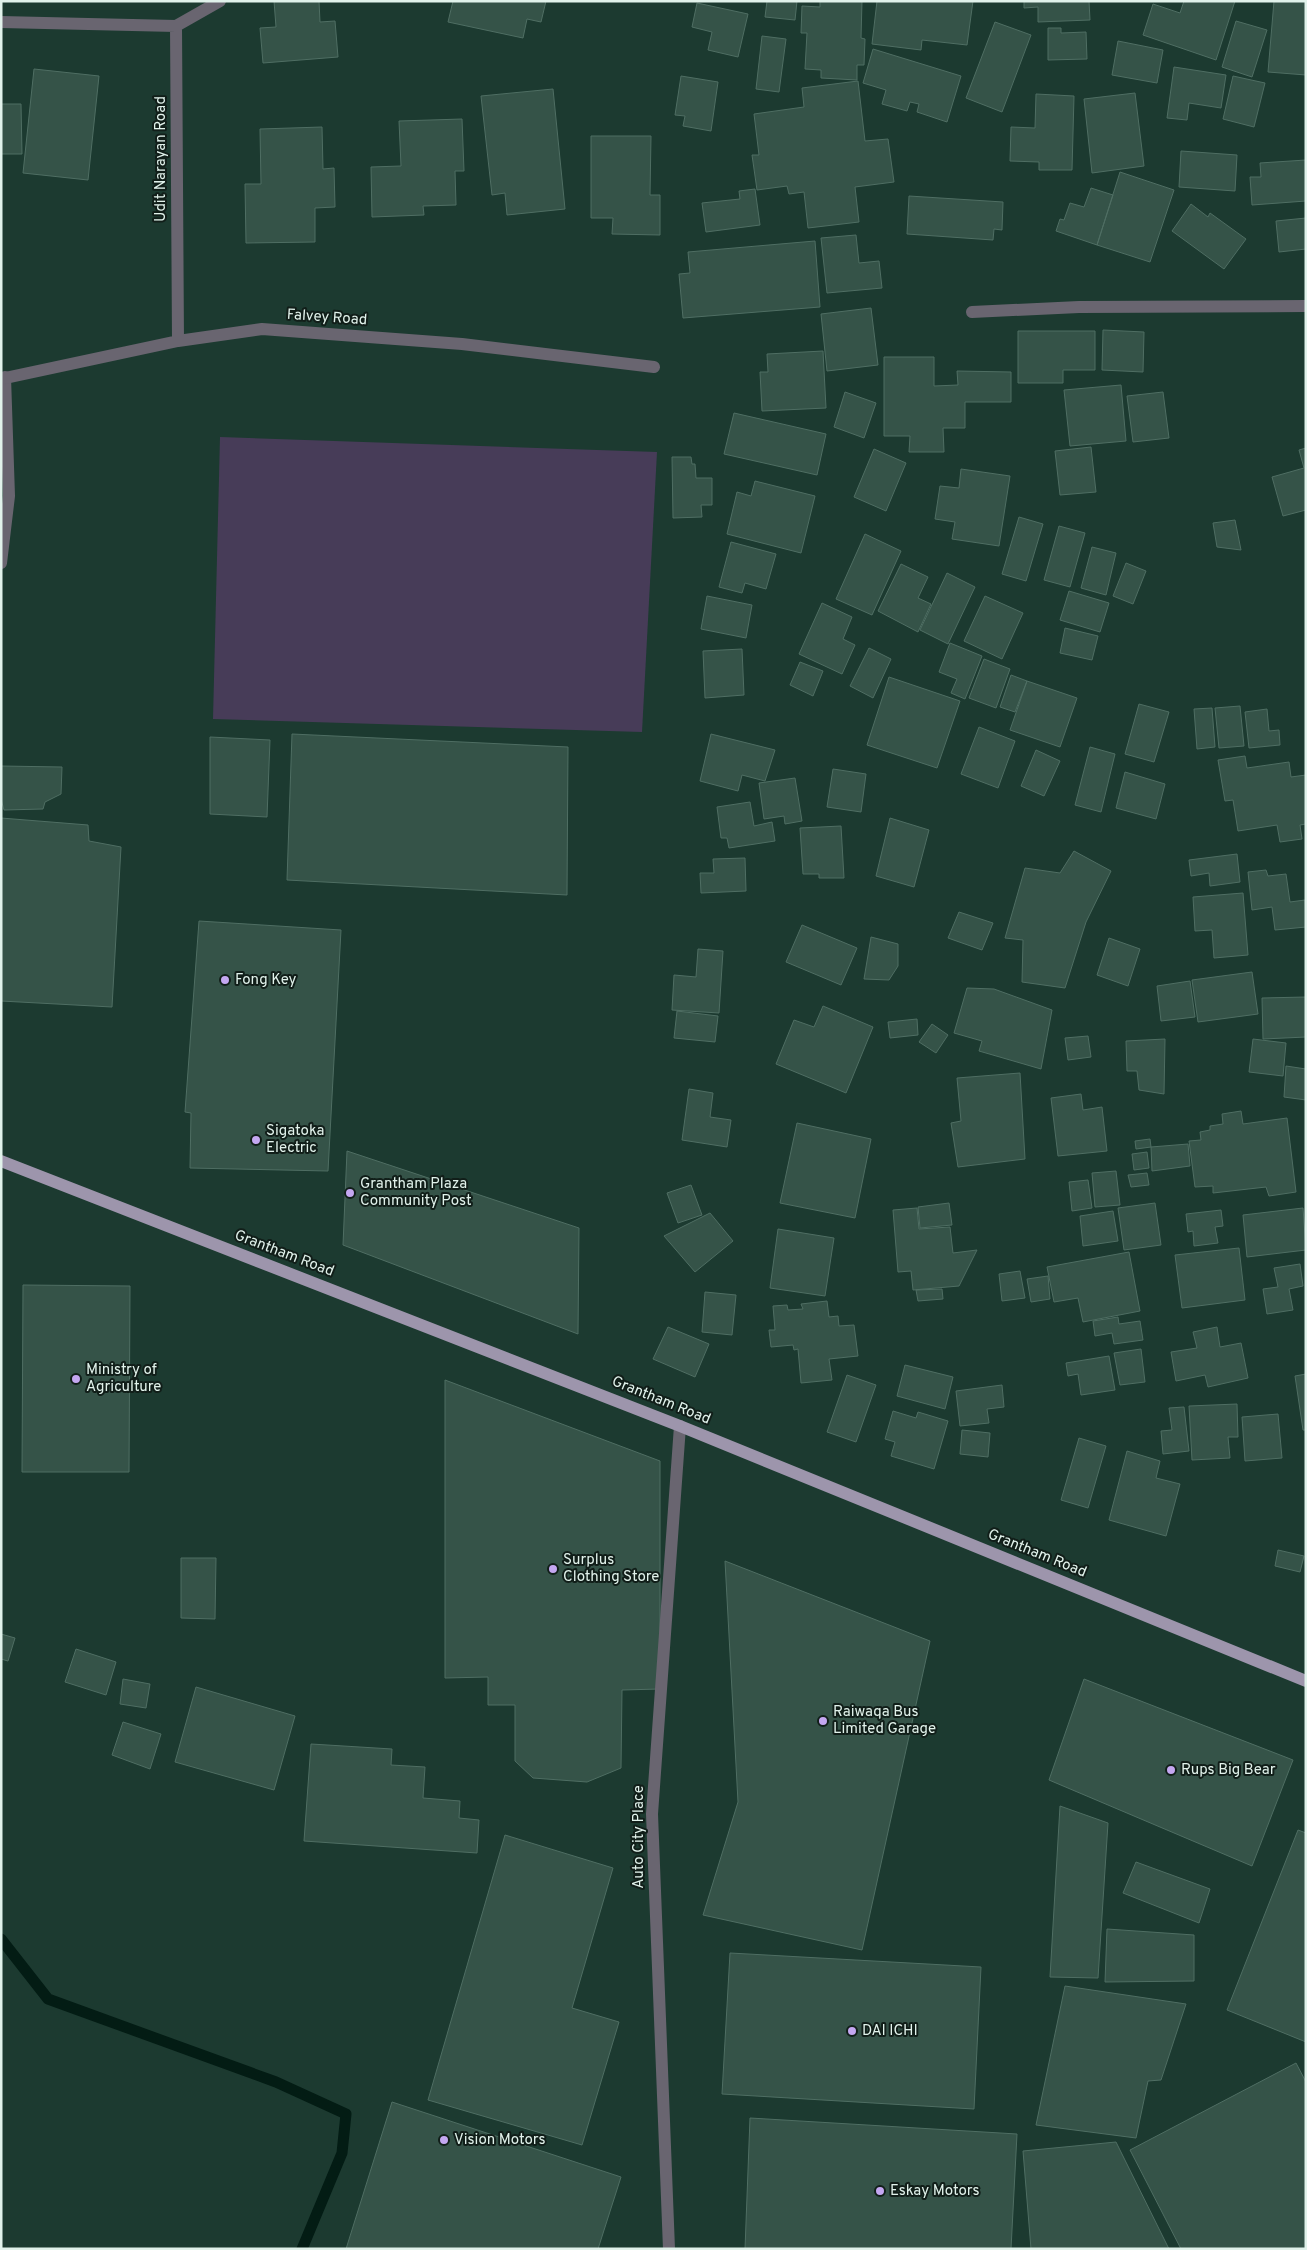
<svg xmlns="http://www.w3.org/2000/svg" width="1307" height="2250" viewBox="0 0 1307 2250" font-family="Overpass,sans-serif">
  <rect width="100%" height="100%" fill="#1c3a30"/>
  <path fill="#473c58" d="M220,437l437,15 -15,280 -429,-13z"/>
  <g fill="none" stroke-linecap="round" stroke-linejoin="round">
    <path stroke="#031c14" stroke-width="11" d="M1,1939l47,60 228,83 70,32 -4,39 -40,96"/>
  </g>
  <path fill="#355348" stroke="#4f6e63" d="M274,1h45l1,21 15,-1 3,36 -75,6 -3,-35 16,-1z
    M453,1h93l-5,21 -14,-3 -4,19 -75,-16z
    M767,1h30l-2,19 -30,-3z
    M820,1h42l-1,37 4,1 -1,26h-7v15l-36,-2v-8l-16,-1 2,-36h-6l1,-27 18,1z
    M877,1h96l-6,44 -45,-5 -1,10 -49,-6z
    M1024,1h65l1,19 -52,2v-15l-14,1z
    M1184,1h51l-19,59 -73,-25 10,-31 27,9z
    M1274,1h32v74l-38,-3z
    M697,3l51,11 -10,43 -30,-7 4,-18 -20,-5z
    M1236,21l31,9 -15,47 -30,-10z
    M995,22l36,13 -29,77 -36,-14z
    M1048,28h13v5l25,-1 1,27 -39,1z
    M762,36l24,3 -7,53 -23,-3z
    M1118,41l45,9 -6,33 -45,-8z
    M873,49l88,27 -14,46 -30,-10 2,-8 -9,-2 -3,9 -25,-7 4,-14 -23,-7z
    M1174,67l52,8 -5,33 -32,-5 -2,17 -20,-2z
    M34,69l65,7 -11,104 -65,-7z
    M681,76l37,6 -7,49 -28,-5 2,-10 -10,-1z
    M1233,76l32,7 -11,44 -31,-8z
    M858,81l7,60 23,-2 6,43 -39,5 4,35 -51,6 -4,-36 -15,2 -2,-8 -30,4 -5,-35h7l-5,-41 50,-7 -2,-19z
    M553,89l12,120 -58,6 -2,-22 -13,2 -11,-99z
    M1135,93l9,73 -52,7 -8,-74z
    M1036,94l38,2 -2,74h-33v-8l-29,-1 1,-34 24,1z
    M1,104h20l1,50h-21z
    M462,119l2,52h-9l1,34 -33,1 1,9 -52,2 -1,-50 30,-1 -2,-45z
    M322,127l1,42 11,-1 1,39 -20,1v34l-69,1 -1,-59h16l-1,-55z
    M591,136h60l-1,59h10v40l-48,-1 1,-16h-22z
    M1181,151l56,4 -2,36 -56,-4z
    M1306,160v41l-54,4 -2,-28h11l-1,-14z
    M1120,172l54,18 -24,72 -53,-17z
    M1091,188l22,7 -16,50 -41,-14 4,-12 4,1 6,-17 14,4z
    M755,189l5,36 -54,7 -4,-29 38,-4 -1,-8z
    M909,196l94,6 -1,28 -8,-1 -1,11 -86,-6z
    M1191,204l17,13 2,-4 36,26 -22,30 -52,-38z
    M1306,218v31l-27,3 -3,-31z
    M856,235l3,28 20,-2 3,27 -55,5 -6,-55z
    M815,241l5,66 -137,11 -4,-44 11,-1 -2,-21z
    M871,308l7,57 -51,6 -6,-57z
    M1103,330l41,2 -1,40 -41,-2z
    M1018,331h77v39h-32v13h-45z
    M823,351l3,57 -64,3 -2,-39h8l-1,-18z
    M884,357h50v29l24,-1 -1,-14 54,1v30h-46v26h-22l1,24h-35l1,-16h-26z
    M1121,385l5,56 -56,5 -6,-56z
    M845,392l31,11 -12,35 -30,-11z
    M1163,392l6,46 -36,4 -6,-46z
    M734,413l92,21 -9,41 -93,-21z
    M1091,447l5,45 -36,3 -5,-44z
    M1306,448v62l-23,6 -11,-39 32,-9 -5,-18z
    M874,449l32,14 -20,48 -32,-14z
    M672,457h19l1,7h3l1,14h16v27h-11l1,12 -29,1z
    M961,469l49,7 -11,70 -47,-7 3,-17 -20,-3 5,-33 19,2z
    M755,481l60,15 -14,57 -74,-19 10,-42 14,4z
    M1019,517l24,7 -17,57 -24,-7z
    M1235,520l6,30 -24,-3 -4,-24z
    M1059,526l26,7 -15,54 -26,-7z
    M865,534l36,17 -29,64 -36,-16z
    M731,542l45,12 -10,35 -21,-6 -3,10 -23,-6z
    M1092,547l24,6 -10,42 -25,-7z
    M1126,563l20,8 -13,33 -20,-8z
    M901,564l27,13 -10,21 13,6 -13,28 -40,-21z
    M947,573l28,14 -27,57 -28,-14z
    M1069,591l40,12 -9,29 -40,-12z
    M707,596l45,9 -6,33 -45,-9z
    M985,596l38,17 -21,46 -38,-18z
    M822,603l30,14 -9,22 12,6 -13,29 -43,-20z
    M1065,628l33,8 -6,24 -32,-7z
    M950,643l32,13 -17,43 -14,-6 6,-14 -18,-7z
    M869,648l22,11 -18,39 -23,-12z
    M742,649l2,46 -39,3 -2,-47z
    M984,659l26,10 -14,39 -27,-10z
    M800,662l23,9 -10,25 -23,-11z
    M1011,675l16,6 -12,31 -15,-5z
    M889,677l71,24 -23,67 -70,-23z
    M1027,681l50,17 -17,49 -50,-17z
    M1139,704l30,8 -15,50 -29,-8z
    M1240,706l4,40 -25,2 -4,-40z
    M1212,708l3,39 -18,2 -3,-40z
    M1267,709l2,22 10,-1 1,15 -31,3 -4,-36z
    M979,727l36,14 -17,47 -37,-14z
    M292,734l276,13 -1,148 -280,-15z
    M711,734l64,16 -10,31 -23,-6 -4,16 -38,-10z
    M210,737l60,3 -3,77 -57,-3z
    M1090,747l25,7 -14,58 -26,-7z
    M1036,750l24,11 -16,35 -23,-10z
    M1245,756l2,12 42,-6 2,15 15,-2v49l-6,1 2,14 -22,3 -3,-17 -39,6 -5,-31 -8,1 -7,-41z
    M1,766l61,1 -1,27 -16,8 -2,7 -39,1 -3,-11z
    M833,769l33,5 -5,38 -34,-5z
    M1125,772l40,12 -9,35 -40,-11z
    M795,778l7,43 -17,3 -1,-8 -20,3 -5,-36z
    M750,802l4,24 18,-4 3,19 -46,7 -2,-10h-6l-4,-31z
    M1,818l87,7 1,16 32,6 -9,160 -111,-6z
    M890,818l39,12 -15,57 -38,-11z
    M841,826l3,52h-25v-4h-16l-3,-46z
    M1074,851l37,20 -25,51 -21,66 -43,-6 1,-42 -18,-2 20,-70 35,5z
    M1237,854l3,28 -30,4 -1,-13 -18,3 -2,-16z
    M745,858l1,33 -45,2 -1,-20h14l-1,-14z
    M1266,870l2,6 18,-2 4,28 15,-2 1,27 -31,3 -3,-23 -20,3 -4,-38z
    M1243,893l5,62 -34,3 -2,-28 -17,1 -2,-34z
    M959,912l34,11 -11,27 -34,-12z
    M199,921l142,9 -13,241 -138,-3 1,-55 -6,-1z
    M802,925l55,23 -16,37 -55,-23z
    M871,937l27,7v22l-9,14 -25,-1z
    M1109,938l31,11 -12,37 -31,-11z
    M698,949l25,2 -4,62 -47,-3 2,-35 22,2z
    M1252,972l6,42 -60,8 -6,-42z
    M1190,981l5,36 -34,4 -4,-35z
    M967,988l27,1 58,21 -11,59 -62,-18 3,-10 -28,-8z
    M1306,997v40l-43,2 -1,-41z
    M823,1006l50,21 -27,66 -70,-29 18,-44 20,7z
    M677,1011l41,5 -3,26 -41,-4z
    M917,1019l1,16 -28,3 -2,-16z
    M932,1024l16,11 -12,18 -17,-11z
    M1088,1036l3,21 -23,3 -3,-22z
    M1165,1039l-1,55 -25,-4 -2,-19h-10l-1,-30z
    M1253,1039l33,4 -3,33 -34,-4z
    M1286,1066l20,3v31l-22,-3z
    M1020,1073l5,86 -67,8 -7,-44 10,-2 -4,-43z
    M689,1089l24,4 -3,24 21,3 -4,27 -45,-7z
    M1081,1094l2,16 19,-3 5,44 -49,5 -7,-58z
    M1241,1111l2,13 44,-6 9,74 -27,4 -3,-9 -53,6v-7l-18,1 -6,-46 12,-1 -1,-8 10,-2v-4l13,-2 -1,-10z
    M797,1123l74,16 -16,79 -75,-15z
    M1150,1139l1,8 -15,2 -1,-8z
    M1188,1144l2,22 -38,5 -1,-24z
    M347,1151l232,77 -1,106 -235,-89z
    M1147,1152l2,16 -15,2 -2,-16z
    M1116,1171l4,34 -25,2 -3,-34z
    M1147,1173l2,12 -18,2 -3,-12z
    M1088,1180l4,28 -20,3 -3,-29z
    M691,1185l11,30 -24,8 -11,-30z
    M949,1203l3,22 -32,3 -2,-21z
    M1155,1203l6,42 -37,5 -6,-42z
    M917,1208l2,21 31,-2 3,26 24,-3 -18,36 -46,4 -2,-19 -13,1 -5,-62z
    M1303,1208l3,42 -59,7 -4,-42z
    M1221,1210l2,16 -8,1 3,16 -24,3 -1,-15 -5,1 -2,-18z
    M1113,1211l5,30 -35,5 -3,-30z
    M710,1213l23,28 -38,31 -31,-36z
    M778,1229l56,9 -9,58 -55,-8z
    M1239,1248l6,52 -63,8 -7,-53z
    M1129,1252l11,59 -57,11 -5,-24 -24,4 -7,-35z
    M1300,1264l3,22 -14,3 4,21 -26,4 -4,-25 15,-2 -4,-19z
    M1020,1271l5,27 -23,3 -3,-27z
    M1048,1276l2,23 -19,3 -4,-23z
    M23,1285l107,1 -1,186h-107z
    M942,1289l1,10 -25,2 -2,-11z
    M705,1292l31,3 -4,40 -30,-3z
    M827,1301l2,16 9,-1 1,10 15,-1 4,31 -29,3 3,21 -31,3 -3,-34 -4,1 -1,-5 -22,2 -2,-17h6l-2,-24 14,-1 1,5 15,-1 -2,-5z
    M1118,1317l1,7 21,-3 3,19 -29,4 -2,-11 -17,3 -2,-15z
    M668,1327l41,17 -14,33 -42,-18z
    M1217,1327l3,20 21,-4 7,35 -40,9 -3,-12 -29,6 -5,-29 26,-4 -4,-16z
    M1141,1349l4,33 -25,3 -6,-32z
    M1109,1356l6,34 -34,5 -3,-21 -10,2 -2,-13z
    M905,1365l48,12 -8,32 -48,-13z
    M1306,1374v56h-3l-8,-54z
    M847,1375l29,10 -20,57 -29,-10z
    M445,1380l215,81v228l-38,1 -1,78 -34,14 -54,-4 -18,-17v-56h-27v-28l-43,1z
    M1002,1385l2,22 -17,2 2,14 -29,3 -4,-35z
    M1237,1404l1,33h-10l2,21 -38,2 -3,-54z
    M1184,1407l5,44 -26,3 -2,-23 11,-1 -3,-22z
    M893,1411l23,7 2,-6 30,9 -14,48 -43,-13 4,-14 -10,-3z
    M1278,1414l4,44 -37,3 -3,-44z
    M962,1430l28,3 -2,24 -28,-3z
    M1079,1438l27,8 -18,62 -27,-8z
    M1127,1451l33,10 -4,17 24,6 -14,52 -57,-16z
    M1278,1550l26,6 -4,16 -25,-6z
    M181,1558h35l-1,61 -34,-1z
    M725,1561l205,80 -68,309 -159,-35 35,-113z
    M1,1634l14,4 -7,23 -7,-2z
    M76,1649l40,13 -10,33 -41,-13z
    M123,1679l27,5 -4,24 -26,-4z
    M1084,1679l209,81 -41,106 -203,-86z
    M196,1687l99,29 -21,74 -99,-28z
    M123,1722l38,12 -11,35 -38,-14z
    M311,1744l81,5 -1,16 34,2 -2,31 37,3 -1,17 20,2 -2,33 -173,-12z
    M1060,1806l48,17 -10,155 -48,-1z
    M1298,1830l8,3v209l-79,-32z
    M505,1835l108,33 -41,140 47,14 -37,123 -154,-45z
    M1136,1862l74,27 -11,34 -76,-30z
    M1107,1929l87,6v46l-89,1z
    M730,1953l251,14 -7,142 -252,-15z
    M1065,1986l121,18 -25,76 -13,1 -12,57 -100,-13z
    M1296,2063l10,19v167h-125l-51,-99z
    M392,2102l229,75 -23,72h-252z
    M750,2118l267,16 -6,115h-266z
    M1116,2142l53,107h-138l-8,-98z"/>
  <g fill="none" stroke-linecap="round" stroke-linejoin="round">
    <path stroke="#696570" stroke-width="12" d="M1,563l8,-67 -4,-119"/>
    <path stroke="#696570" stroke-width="12" d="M1,22l175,4
      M972,312l107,-5 227,-1
      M178,341l-2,-315 44,-25
      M1,379l177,-38 84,-12 200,15 192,23
      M669,2249l-17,-435 28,-388"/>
    <path stroke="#9d95ac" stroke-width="12" d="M1,1161l679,265 626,255"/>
  </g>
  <g fill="#c4a7f1" stroke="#111e19" stroke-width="2">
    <circle cx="225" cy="980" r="5"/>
    <circle cx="256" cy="1140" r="5"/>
    <circle cx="350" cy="1193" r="5"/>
    <circle cx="76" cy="1379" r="5"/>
    <circle cx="553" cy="1569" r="5"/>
    <circle cx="823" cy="1721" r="5"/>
    <circle cx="1171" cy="1770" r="5"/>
    <circle cx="852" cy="2031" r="5"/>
    <circle cx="444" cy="2140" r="5"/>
    <circle cx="880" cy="2191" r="5"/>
  </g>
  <g text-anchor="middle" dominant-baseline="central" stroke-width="4" stroke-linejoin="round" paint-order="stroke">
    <g font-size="15" fill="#e1f2eb" stroke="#111e19">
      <text transform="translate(161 159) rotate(-90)">Udit Narayan Road</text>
      <text transform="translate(327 318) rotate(4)">Falvey Road</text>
      <text transform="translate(284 1254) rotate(21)">Grantham Road</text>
      <text transform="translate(661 1401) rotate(22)">Grantham Road</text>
      <text transform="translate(1037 1554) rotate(22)">Grantham Road</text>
      <text transform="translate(639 1837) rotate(-90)">Auto City Place</text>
    </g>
    <g font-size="15" fill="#e1f2eb" stroke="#111e19" text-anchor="start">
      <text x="235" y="980">Fong Key</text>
      <text x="266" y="1131">Sigatoka<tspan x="266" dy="17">Electric</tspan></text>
      <text x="360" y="1184">Grantham Plaza<tspan x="360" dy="17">Community Post</tspan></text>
      <text x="86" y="1370">Ministry of<tspan x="86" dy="17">Agriculture</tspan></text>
      <text x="563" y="1560">Surplus<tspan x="563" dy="17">Clothing Store</tspan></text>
      <text x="833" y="1712">Raiwaqa Bus<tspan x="833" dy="17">Limited Garage</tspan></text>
      <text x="1181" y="1770">Rups Big Bear</text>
      <text x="862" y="2031">DAI ICHI</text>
      <text x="454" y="2140">Vision Motors</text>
      <text x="890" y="2191">Eskay Motors</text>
    </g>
  </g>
  <rect width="1307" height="2250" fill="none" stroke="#e1f2eb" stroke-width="5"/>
</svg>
